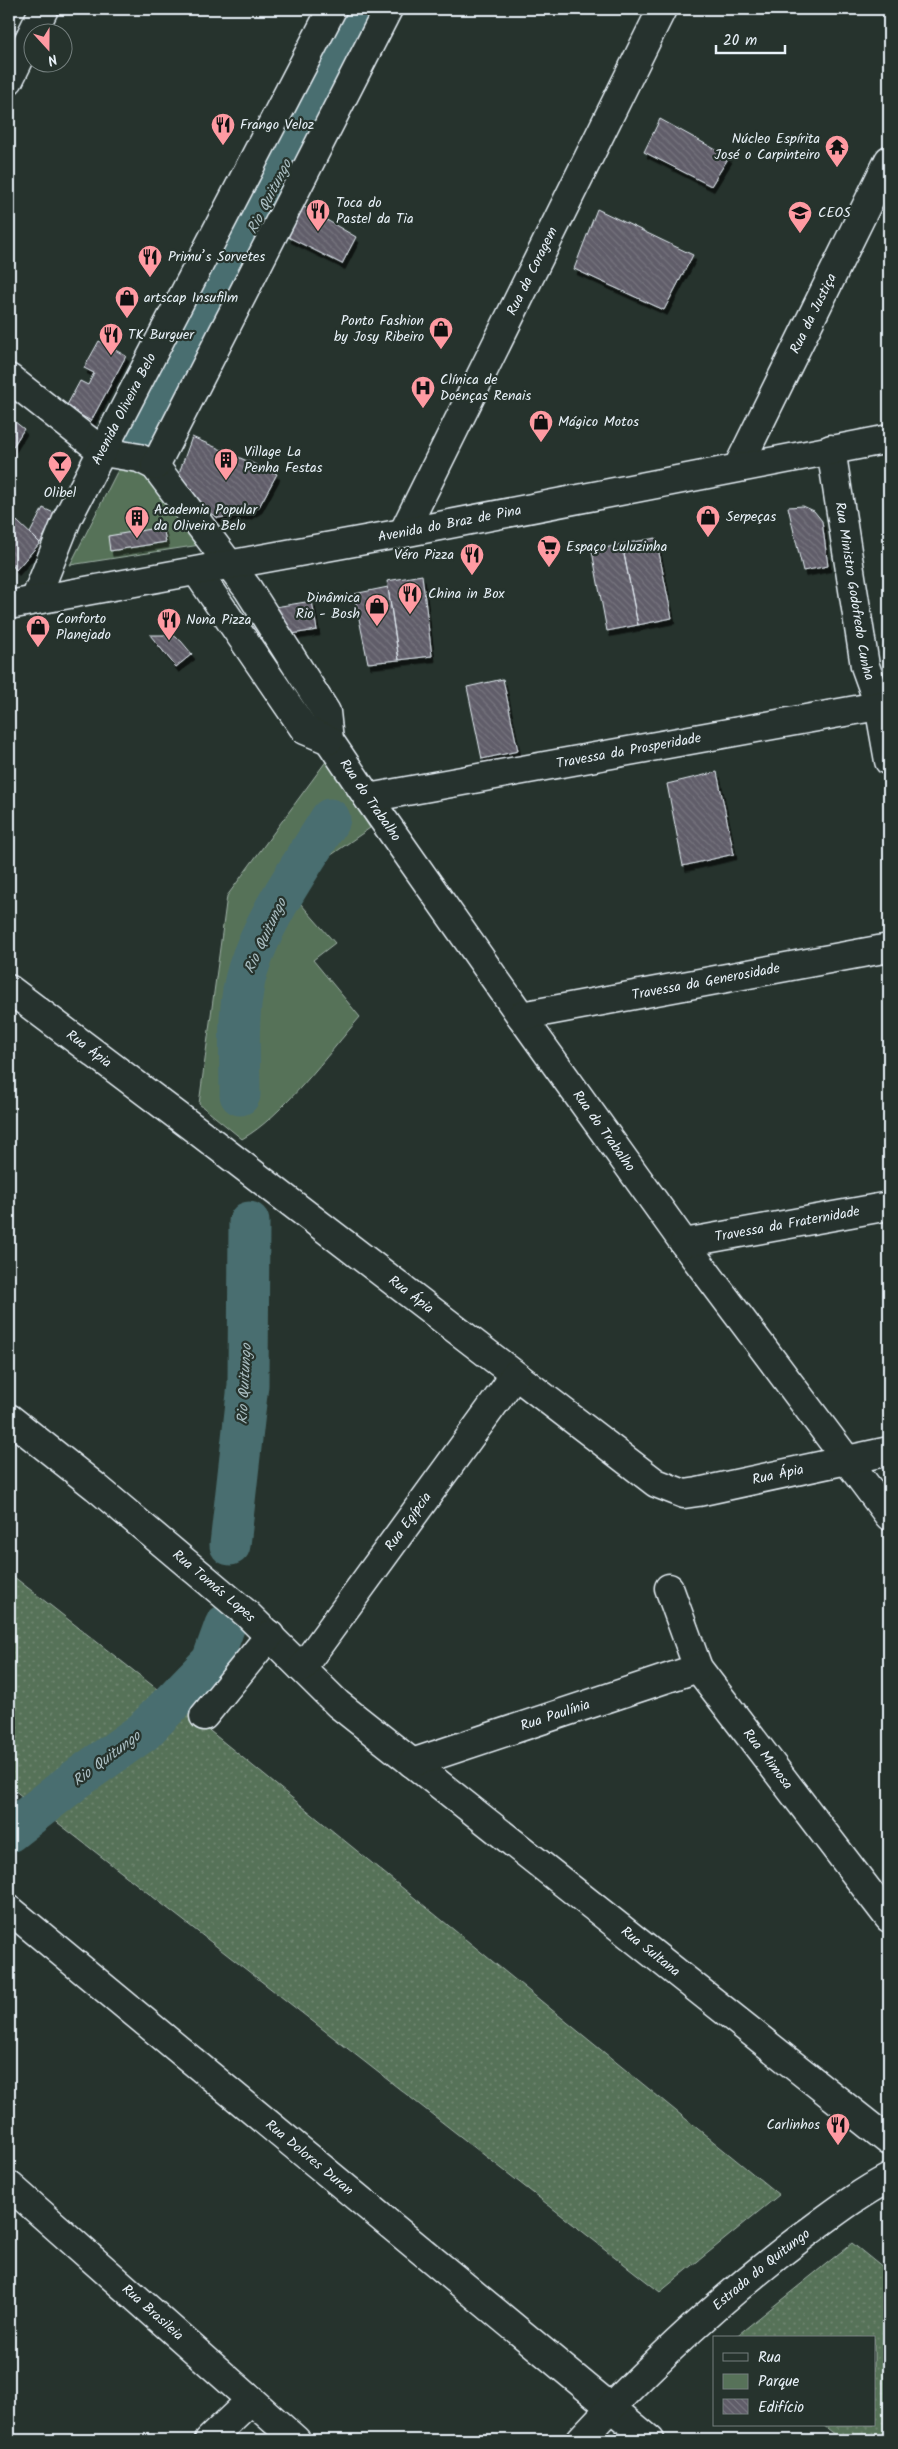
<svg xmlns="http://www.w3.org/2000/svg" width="898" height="2449" viewBox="0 0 898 2449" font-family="Kalam,sans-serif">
  <defs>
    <pattern id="grass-dots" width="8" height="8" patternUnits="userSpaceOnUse" patternTransform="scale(1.25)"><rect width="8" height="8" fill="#577259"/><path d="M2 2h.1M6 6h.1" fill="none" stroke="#6f8772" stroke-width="1.8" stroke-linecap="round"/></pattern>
    <pattern id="building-back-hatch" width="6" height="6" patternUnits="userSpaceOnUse" patternTransform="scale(1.25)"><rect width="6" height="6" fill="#605d69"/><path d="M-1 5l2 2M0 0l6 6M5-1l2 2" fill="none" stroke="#77757f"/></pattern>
    <filter id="shadow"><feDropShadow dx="3" dy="5.5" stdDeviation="0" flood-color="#0009"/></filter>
  </defs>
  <rect width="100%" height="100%" fill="#26332d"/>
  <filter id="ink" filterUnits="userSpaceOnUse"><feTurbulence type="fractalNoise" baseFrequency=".02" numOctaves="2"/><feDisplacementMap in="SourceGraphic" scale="10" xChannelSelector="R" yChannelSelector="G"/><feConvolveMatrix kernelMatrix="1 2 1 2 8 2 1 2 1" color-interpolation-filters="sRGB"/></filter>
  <g filter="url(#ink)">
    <path fill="url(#grass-dots)" stroke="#a0b2a8" d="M9,1573l153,120 -129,112 -24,-19z
      M183,1709l596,486 -119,97 -607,-473 90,-66z
      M852,2243l37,30v167h-47l-19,-15h51v-87h-140z"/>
    <path fill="#577259" stroke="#a0b2a8" d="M128,467l11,3 21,16 9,23 31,36 -130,20 48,-95z
      M327,760l43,68 -63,44 -14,23 42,48 -22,17 47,57c-31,36 -78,100 -118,122l-43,-35 28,-208z"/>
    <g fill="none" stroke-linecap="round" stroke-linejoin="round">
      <path stroke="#4a6e6f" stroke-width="41" d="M146,438l220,-429
        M240,1095c0,-39 -4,-88 8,-126 17,-53 53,-102 82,-150
        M230,1545l18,-160 1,-163
        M9,1832l65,-51 69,-49 69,-71 13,-36"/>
    </g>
    <path fill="url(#building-back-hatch)" stroke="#e8f1f8" filter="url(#shadow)" d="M660,119l69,38 -18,29 -67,-34z
      M299,204l57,33 -14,27 -54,-27z
      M597,209l96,46 -29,55 -90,-41z
      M99,341l27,15 -35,65 -25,-14 14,-26 8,4 6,-12 -10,-5z
      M9,417l15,12 -15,24z
      M192,437l85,37 -18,33 -11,7 -30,4 -24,-15 -15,-15v-15z
      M803,506l11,5 8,10 6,45 -25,5 -15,-64z
      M43,508l13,6 -16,29 -10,-10z
      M17,521l23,22 -24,27 -7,-9v-26z
      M163,527l3,15 -56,9 -2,-15z
      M656,538l16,80 -34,7 -16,-81z
      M622,544l16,81 -31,6 -15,-80z
      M422,575l10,81 -33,4 -12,-79z
      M388,587l11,73 -31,3 -14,-69z
      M312,601l5,29 -38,6 -4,-29z
      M150,635h23l8,6 11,13 -16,13z
      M503,679l15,72 -36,8 -15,-72z
      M717,772l17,82 -51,12 -16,-82z"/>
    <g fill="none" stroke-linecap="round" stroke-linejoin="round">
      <defs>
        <g id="minor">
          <path d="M9,80l35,-71"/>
          <path id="s1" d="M9,378l94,74 36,6 16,8 93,123 78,123 3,28 39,58 153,218 163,227 205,273"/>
          <path id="s2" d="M831,449l34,217 14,39 10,56"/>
          <path d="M155,466l233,-457"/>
          <path id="s3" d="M738,467l151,-307"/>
          <path id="s4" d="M403,533l259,-524"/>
          <path d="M197,572l108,158 24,10"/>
          <path id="s5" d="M35,600l33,-83 264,-508"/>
          <path id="s6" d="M368,798l521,-94"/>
          <path id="s7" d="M9,989l190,143 457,351 28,11 14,-2 191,-41"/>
          <path id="s8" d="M521,1016l368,-68"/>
          <path id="s9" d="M684,1243l205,-37"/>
          <path id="s10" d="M9,1418l87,69 151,127 91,90 551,437"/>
          <path id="s11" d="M669,1588l29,80 191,250"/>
          <path id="s12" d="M302,1668l213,-293"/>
          <path d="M204,1716l66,-81"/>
          <path id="s13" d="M412,1763l286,-95"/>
          <path id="s14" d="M9,1909l641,531"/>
          <path id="s15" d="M9,2185l287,255"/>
          <path d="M209,2440l41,-39"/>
        </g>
        <g id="major">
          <path id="s16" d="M9,605l394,-72 486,-94"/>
          <path id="s17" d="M580,2440c70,-75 145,-146 227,-207 27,-20 53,-40 82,-55"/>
        </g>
      </defs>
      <use href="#minor" stroke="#e8f1f8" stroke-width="31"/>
      <use href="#major" stroke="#e8f1f8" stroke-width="31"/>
      <use href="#minor" stroke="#26332d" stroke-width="28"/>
      <use href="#major" stroke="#26332d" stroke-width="28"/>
    </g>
  </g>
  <defs>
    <symbol id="restaurant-pin" viewBox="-11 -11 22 30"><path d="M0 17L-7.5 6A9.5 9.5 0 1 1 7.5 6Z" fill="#ff9aa2" stroke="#26332d"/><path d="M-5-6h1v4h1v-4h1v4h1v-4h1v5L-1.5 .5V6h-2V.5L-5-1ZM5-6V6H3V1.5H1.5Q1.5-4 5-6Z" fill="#111"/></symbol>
    <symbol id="temple-pin" viewBox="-11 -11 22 30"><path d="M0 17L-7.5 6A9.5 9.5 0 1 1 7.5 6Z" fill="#ff9aa2" stroke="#26332d"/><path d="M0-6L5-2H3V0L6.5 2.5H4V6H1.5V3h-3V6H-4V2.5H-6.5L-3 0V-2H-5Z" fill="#111"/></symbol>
    <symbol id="school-pin" viewBox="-11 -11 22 30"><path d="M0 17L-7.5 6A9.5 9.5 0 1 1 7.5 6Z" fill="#ff9aa2" stroke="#26332d"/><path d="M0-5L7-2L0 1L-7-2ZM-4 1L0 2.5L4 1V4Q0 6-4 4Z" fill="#111"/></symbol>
    <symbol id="shop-pin" viewBox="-11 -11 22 30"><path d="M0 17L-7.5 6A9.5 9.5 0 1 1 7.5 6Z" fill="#ff9aa2" stroke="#26332d"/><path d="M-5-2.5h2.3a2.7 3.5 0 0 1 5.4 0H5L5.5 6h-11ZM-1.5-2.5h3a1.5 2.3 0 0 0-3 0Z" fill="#111"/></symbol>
    <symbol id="hospital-pin" viewBox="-11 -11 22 30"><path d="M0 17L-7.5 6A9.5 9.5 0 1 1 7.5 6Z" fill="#ff9aa2" stroke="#26332d"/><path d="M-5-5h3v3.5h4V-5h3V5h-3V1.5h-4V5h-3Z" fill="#111"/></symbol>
    <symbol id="building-pin" viewBox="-11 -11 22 30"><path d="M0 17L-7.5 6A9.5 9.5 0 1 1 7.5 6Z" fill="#ff9aa2" stroke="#26332d"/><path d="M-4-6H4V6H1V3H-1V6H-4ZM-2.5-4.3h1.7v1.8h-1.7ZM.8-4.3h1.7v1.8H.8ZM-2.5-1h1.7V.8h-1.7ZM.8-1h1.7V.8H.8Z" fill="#111"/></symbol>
    <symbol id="bar-pin" viewBox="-11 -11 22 30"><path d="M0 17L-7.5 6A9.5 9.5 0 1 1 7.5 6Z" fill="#ff9aa2" stroke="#26332d"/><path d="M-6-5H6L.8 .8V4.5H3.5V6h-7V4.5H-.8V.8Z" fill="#111"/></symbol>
    <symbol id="supermarket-pin" viewBox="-11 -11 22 30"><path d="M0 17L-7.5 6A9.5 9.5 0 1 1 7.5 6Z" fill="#ff9aa2" stroke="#26332d"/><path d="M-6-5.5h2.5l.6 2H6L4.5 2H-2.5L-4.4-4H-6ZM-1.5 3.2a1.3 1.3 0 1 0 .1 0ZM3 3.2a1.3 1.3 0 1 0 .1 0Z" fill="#111"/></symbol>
  </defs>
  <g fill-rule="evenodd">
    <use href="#restaurant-pin" x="209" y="111" width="28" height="38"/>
    <use href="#temple-pin" x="823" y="133" width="28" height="38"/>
    <use href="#restaurant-pin" x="304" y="197" width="28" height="38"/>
    <use href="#school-pin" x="786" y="199" width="28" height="38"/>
    <use href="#restaurant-pin" x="136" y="243" width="28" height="38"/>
    <use href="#shop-pin" x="113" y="284" width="28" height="38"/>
    <use href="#shop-pin" x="427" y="315" width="28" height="38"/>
    <use href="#restaurant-pin" x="97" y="321" width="28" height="38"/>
    <use href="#hospital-pin" x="409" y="374" width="28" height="38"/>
    <use href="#shop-pin" x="527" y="408" width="28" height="38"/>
    <use href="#building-pin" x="212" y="446" width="28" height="38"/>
    <use href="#bar-pin" x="46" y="449" width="28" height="38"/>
    <use href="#shop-pin" x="694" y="503" width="28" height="38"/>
    <use href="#building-pin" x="123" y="504" width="28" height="38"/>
    <use href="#supermarket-pin" x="535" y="533" width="28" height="38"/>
    <use href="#restaurant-pin" x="458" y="541" width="28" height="38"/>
    <use href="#restaurant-pin" x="396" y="580" width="28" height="38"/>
    <use href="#shop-pin" x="363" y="592" width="28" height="38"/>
    <use href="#restaurant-pin" x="155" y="606" width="28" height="38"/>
    <use href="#shop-pin" x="24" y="613" width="28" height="38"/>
    <use href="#restaurant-pin" x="824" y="2111" width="28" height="38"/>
  </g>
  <g text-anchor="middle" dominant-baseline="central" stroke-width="4.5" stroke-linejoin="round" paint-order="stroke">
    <g font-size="14" fill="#e8f1f8" stroke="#26332d" text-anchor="start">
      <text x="240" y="125">Frango Veloz</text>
      <text x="820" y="139" text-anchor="end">Núcleo Espírita<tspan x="820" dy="16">José o Carpinteiro</tspan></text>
      <text x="336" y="203">Toca do<tspan x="336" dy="16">Pastel da Tia</tspan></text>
      <text x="818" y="213">CEOS</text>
      <text x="168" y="257">Primu’s Sorvetes</text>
      <text x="144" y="298">artscap Insufilm</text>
      <text x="424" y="321" text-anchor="end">Ponto Fashion<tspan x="424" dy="16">by Josy Ribeiro</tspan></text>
      <text x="128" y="335">TK Burguer</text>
      <text x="440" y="380">Clínica de<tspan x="440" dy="16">Doenças Renais</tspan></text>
      <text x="558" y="422">Mágico Motos</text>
      <text x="244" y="452">Village La<tspan x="244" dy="16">Penha Festas</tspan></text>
      <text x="60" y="493" text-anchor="middle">Olibel</text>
      <text x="154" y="510">Academia Popular<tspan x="154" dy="16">da Oliveira Belo</tspan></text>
      <text x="726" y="517">Serpeças</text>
      <text x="566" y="547">Espaço Luluzinha</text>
      <text x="454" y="555" text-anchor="end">Véro Pizza</text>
      <text x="428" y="594">China in Box</text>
      <text x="360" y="598" text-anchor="end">Dinâmica<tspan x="360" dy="16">Rio - Bosh</tspan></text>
      <text x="56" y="619">Conforto<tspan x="56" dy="16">Planejado</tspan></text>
      <text x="186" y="620">Nona Pizza</text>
      <text x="820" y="2125" text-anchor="end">Carlinhos</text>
    </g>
    <g font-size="14" fill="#e8f1f8" stroke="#26332d">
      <text stroke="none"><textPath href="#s4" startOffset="292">Rua da Coragem</textPath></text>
      <text stroke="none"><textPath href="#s3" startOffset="171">Rua da Justiça</textPath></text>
      <text stroke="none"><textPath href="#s5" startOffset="211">Avenida Oliveira Belo</textPath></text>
      <text stroke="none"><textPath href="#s16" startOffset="448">Avenida do Braz de Pina</textPath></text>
      <text stroke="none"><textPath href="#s2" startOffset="144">Rua Ministro Godofredo Cunha</textPath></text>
      <text stroke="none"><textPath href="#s6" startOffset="265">Travessa da Prosperidade</textPath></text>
      <text stroke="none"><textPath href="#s1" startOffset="575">Rua do Trabalho</textPath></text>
      <text stroke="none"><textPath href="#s8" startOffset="188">Travessa da Generosidade</textPath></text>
      <text stroke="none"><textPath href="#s7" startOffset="100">Rua Ápia</textPath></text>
      <text stroke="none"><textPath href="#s1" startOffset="980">Rua do Trabalho</textPath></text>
      <text stroke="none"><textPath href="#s9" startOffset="105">Travessa da Fraternidade</textPath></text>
      <text stroke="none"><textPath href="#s7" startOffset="505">Rua Ápia</textPath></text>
      <text stroke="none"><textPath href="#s7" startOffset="940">Rua Ápia</textPath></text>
      <text stroke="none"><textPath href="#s12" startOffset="181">Rua Egípcia</textPath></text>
      <text stroke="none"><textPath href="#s10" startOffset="265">Rua Tomás Lopes</textPath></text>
      <text stroke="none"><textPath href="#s13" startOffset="151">Rua Paulínia</textPath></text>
      <text stroke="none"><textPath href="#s11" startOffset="200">Rua Mimosa</textPath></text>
      <text stroke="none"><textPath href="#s10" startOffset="835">Rua Sultana</textPath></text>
      <text stroke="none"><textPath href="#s14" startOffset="390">Rua Dolores Duran</textPath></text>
      <text stroke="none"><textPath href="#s17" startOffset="249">Estrada do Quitungo</textPath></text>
      <text stroke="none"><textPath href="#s15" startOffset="192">Rua Brasileia</textPath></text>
    </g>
    <g font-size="15" font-style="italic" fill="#a9bdc1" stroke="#26332d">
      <text transform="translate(270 197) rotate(-63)">Rio Quitungo</text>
      <text transform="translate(266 936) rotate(-65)">Rio Quitungo</text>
      <text transform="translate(245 1384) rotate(-87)">Rio Quitungo</text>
      <text transform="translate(107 1759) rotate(-37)">Rio Quitungo</text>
    </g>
  </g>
  <rect width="898" height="2449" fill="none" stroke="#26332d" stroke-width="30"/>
  <rect x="15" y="15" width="868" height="2419" fill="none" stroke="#e8f1f8" stroke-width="2" filter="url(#ink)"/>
  <rect x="713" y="2336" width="162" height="90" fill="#26332d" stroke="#747f7e"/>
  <rect x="723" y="2353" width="25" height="8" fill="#26332d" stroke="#747f7e"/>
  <text x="758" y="2362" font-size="15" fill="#e8f1f8">Rua</text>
  <rect x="723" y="2374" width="25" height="15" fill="#577259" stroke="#747f7e"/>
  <text x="758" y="2386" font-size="15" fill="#e8f1f8">Parque</text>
  <rect x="723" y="2399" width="25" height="15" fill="url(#building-back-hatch)" stroke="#747f7e"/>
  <text x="758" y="2412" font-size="15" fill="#e8f1f8">Edifício</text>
  <g transform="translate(48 48) rotate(159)"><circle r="24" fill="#26332d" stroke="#747f7e"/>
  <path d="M0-4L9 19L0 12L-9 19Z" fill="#ff9aa2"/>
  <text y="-8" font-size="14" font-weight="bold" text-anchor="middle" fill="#e8f1f8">N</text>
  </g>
  <path d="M716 45v8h69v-8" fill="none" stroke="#e8f1f8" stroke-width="2.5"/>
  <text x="723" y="45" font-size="15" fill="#e8f1f8" stroke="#26332d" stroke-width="4" paint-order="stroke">20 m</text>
</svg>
